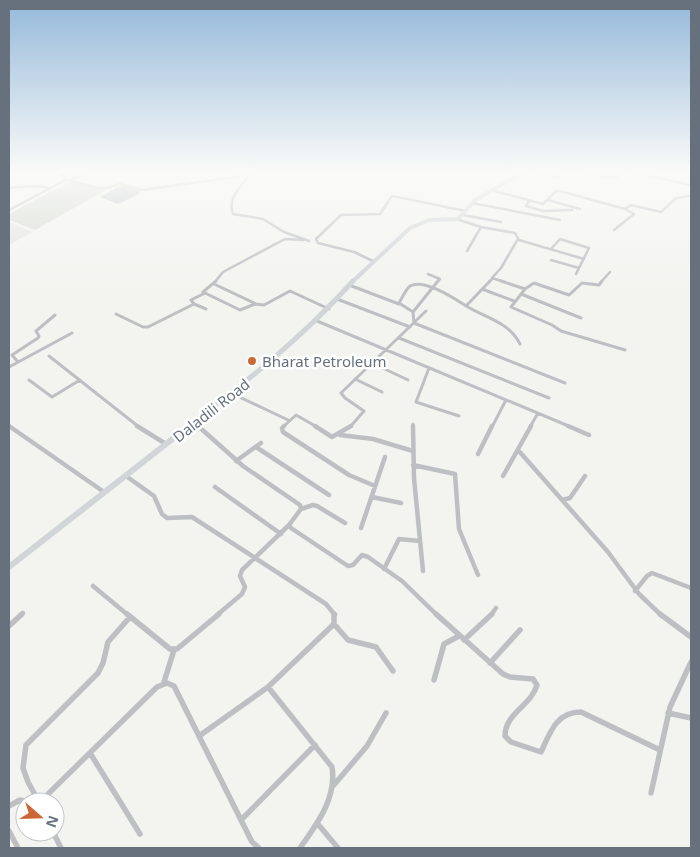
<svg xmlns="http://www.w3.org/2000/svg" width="700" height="857" viewBox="0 0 700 857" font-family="'Noto Sans',sans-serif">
  <rect width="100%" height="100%" fill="#f3f3f0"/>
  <path fill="#e3e5e3" d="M9,222l23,10 -23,13z"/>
  <path fill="#d4d9d1" d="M71,181l35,9 -71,40 -26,-10v-6z"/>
  <path fill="#b8c0c5" d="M125,186l15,5 -1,3 -21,10 -18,-7 18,-10z"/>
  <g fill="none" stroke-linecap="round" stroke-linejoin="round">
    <path stroke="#bdbfc3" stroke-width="2.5" d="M9,170h2
      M481,170l20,1
      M500,170l16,5
      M530,170l28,8
      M572,170l43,8 8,-7h4l64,14
      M66,179l31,9h10l13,-4 22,6 107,-15c-8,13 -22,22 -16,39l30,5 21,13 25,9
      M70,180l26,-10
      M9,188l27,-2 15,2
      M491,190l52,14 13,-13h4l65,18 6,-4 30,7 15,-14 15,-2
      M548,200l32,9
      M529,201l-3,5 17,5 29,-1
      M472,203l88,17
      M9,210l55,-29 2,-2 -7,-9
      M463,215l38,7
      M456,219l25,8 34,6 4,7 65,19
      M614,230l20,-16 -9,-5
      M551,249l9,-10 29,9 -13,26
      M467,251l14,-24
      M551,260l28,8
      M373,261l-19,-9 -36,-9 -2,-4 25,-24 39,-1 12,-18 74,15
      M428,274l12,5 -3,3
      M215,282l8,-10 62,-33 18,1
      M489,282l3,-3
      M505,282l-13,-4 9,-10 17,-29
      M601,282l9,-10"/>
    <path stroke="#bdbfc3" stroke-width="3" d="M490,281l-24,25c-11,-7 -42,-28 -56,-20 -4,3 -8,12 -11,17l14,9 1,11 151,60
      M501,281l24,8 -14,18 41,18 9,6 64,19
      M214,284l42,20
      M349,285l50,19
      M482,289l32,12
      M525,289l9,-6 35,12 13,-12 17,2 3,-4
      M203,292l13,-11
      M521,294l60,24
      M337,299l73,28
      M194,304l12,5
      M466,306c20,12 43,16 54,38
      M413,312l25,-31
      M116,314l27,13h5l46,-23 -3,-4 14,-7 35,17 15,-6 9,1 26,-14 39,18
      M317,321l254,106
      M399,338l150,60
      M49,356l90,71
      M18,362l-6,-7 26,-17 1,-2 -3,-5 19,-16
      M372,363l36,17
      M9,367l63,-34
      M429,368l-13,34 43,14
      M355,379l27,13
      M29,380l23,17 28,-17
      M233,394l55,26
      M195,423l5,4
      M413,424v3
      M9,426l2,1
      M283,427l13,-12 21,12
      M350,427l14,-16 -19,-13 -4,-5 85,-82
      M492,427l14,-27
      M530,427l8,-14"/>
    <path stroke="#bdbfc3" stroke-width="4.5" d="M9,426l95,66
      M137,426l29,18
      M198,426l45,40 57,39 1,4 -12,16 2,3 57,38 5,-1 9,-10 6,2 34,24 35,34
      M284,426l-2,2 1,4 66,43 26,11
      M315,426l17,11 19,-11
      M413,426l1,52 9,93
      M568,426l21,9
      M340,435l33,4 40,12
      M256,447l73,48
      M518,450l90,102 31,42 22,21
      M478,454l14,-28
      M236,461l25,-18
      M413,465l42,9 4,55 19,46
      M126,476l28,20 8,18 5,4 25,-1 134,87 9,11
      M503,476l28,-50
      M215,487l66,47
      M372,497l29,6
      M562,500l8,-2 15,-22
      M301,509l12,-4 4,1 28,17
      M361,528l24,-71
      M384,569l15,-30 21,2
      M93,586l35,29
      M635,591l12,-15 5,-3 39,15
      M21,615l2,-2
      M217,615l25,-21 3,-7 -5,-11 2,-6 47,-45
      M491,615l5,-7"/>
    <path stroke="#bdbfc3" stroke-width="5.5" d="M127,614l43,35h7l42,-35
      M436,614l67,60 7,3 23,2 4,6c-6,21 -32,28 -32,51l6,6 30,10c9,-19 15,-40 40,-40l79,38
      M660,614l31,23
      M334,624l14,16 28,7 17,24
      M9,626l13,-12
      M464,640l28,-26
      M490,663l30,-33
      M434,680l10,-36 15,-8
      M164,682l10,-32
      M268,687l64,80c5,31 -15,57 -32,81
      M668,713l23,5
      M199,736l69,-49 66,-63v-10
      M90,753l50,81
      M333,786l34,-40 19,-33
      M651,793l19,-86 21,-45
      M36,802l10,-6 111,-109 10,-4 7,3 78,156 7,6
      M39,802l-11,-20 -5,-14 3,-23 72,-72 5,-10 5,-21 22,-25
      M9,806l11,-6 8,2
      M241,820l74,-75
      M317,823l21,25
      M9,831l9,17
      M53,832l8,16"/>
    <path stroke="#d1d5d8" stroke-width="4" d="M352,282l58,-54 19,-8 29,-1 17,-19 53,-30"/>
    <path stroke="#d1d5d8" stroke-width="5" d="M188,427c59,-46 114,-89 165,-146"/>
    <path stroke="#d1d5d8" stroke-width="6" d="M9,567l180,-141"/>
  </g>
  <linearGradient id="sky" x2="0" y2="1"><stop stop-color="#95b9da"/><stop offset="0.59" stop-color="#fafaf8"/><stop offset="1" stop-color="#fafaf8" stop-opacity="0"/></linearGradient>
  <rect width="700" height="290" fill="url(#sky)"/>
  <circle fill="#cc6736" stroke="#fff" stroke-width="2" cx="252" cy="361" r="5"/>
  <g text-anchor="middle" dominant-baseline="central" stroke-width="5" stroke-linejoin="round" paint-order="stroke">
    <g font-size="15" fill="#66717d" stroke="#fff" text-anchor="start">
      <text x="262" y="361">Bharat Petroleum</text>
    </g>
    <g font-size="15" fill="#66717d" stroke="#fff">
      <text transform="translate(211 410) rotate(-38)">Daladili Road</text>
    </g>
  </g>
  <rect width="700" height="857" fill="none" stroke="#66717d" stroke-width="20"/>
  <g transform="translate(40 817) rotate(110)"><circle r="24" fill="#ffffff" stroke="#c2c6cb"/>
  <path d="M0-4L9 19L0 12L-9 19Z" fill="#cc6736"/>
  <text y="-8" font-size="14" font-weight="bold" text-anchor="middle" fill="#66717d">N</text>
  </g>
</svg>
